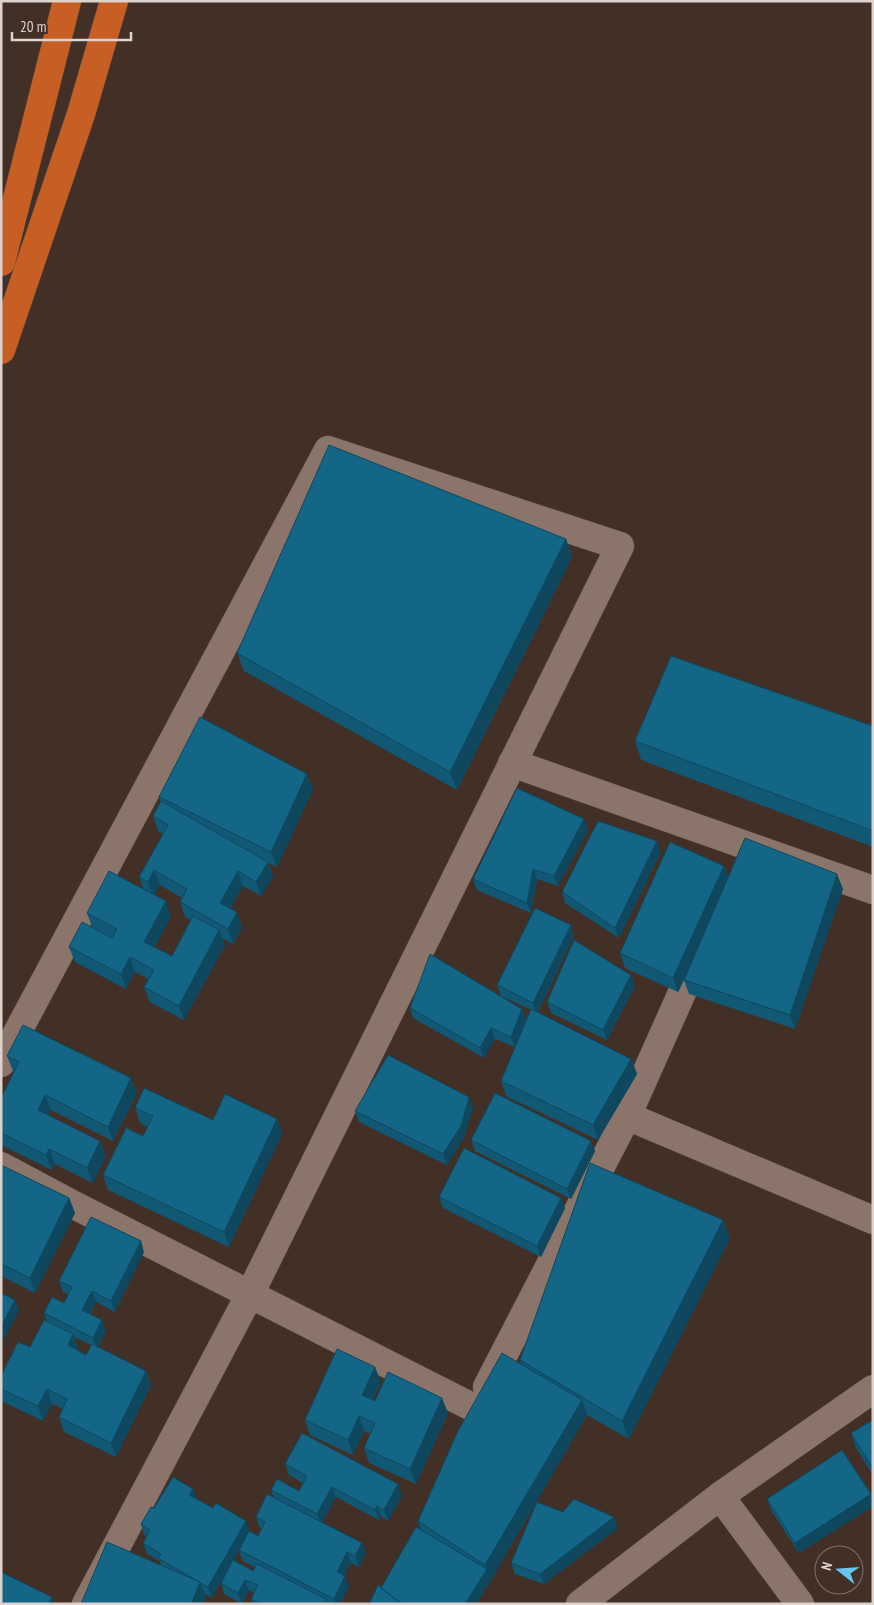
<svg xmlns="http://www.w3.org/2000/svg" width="874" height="1605" viewBox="0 0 874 1605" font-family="'PT Sans Narrow',sans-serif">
  <rect width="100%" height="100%" fill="#422f26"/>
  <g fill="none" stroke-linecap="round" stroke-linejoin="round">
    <defs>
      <path id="minor" d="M512,763l361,127
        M1,1063l327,-613 292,96 -370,748 -164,310
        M627,1116l246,104
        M1,1166l73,39 402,204
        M487,1387l140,-271 74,-166
        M720,1496l80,108
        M580,1604l140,-108 153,-107"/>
      <path id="highway" d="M1,262l66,-261
        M1,350l80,-236 33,-113"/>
    </defs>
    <use href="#minor" stroke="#5b4b43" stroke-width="29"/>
    <use href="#highway" stroke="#5b4b43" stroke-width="29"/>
    <use href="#minor" stroke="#8b756b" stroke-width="28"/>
    <use href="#highway" stroke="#c75e23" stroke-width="28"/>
  </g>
  <path fill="#115874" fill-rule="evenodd" d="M566,539l6,18 -115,233 -213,-119 -7,-18z
    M873,726v121l-232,-87 -6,-19z
    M313,789l-36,78 -9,-4 5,14 -12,19 -18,-10 -13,23 12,18 -9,17 -11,-6 3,7 -41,75 -34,-18 -6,-15 4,-8 -13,-7 -9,17 -51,-27 -6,-15 23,-20 -5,-14 57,-23 -5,-13 24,-43 -5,-3 -5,-15 8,-14 -2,-5zM160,885l22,13 -2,4 5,15 6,3 -19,36 -17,-9 16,-31 -17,-21z
    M584,819l4,11 -30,56 -21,-7 -6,34 -54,-23 -4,-11z
    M661,852l-42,86 -54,-35 -3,-11z
    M724,866l4,12 115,11 -48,140 -106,-35 -5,-14 -6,12 -53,-24 -5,-15z
    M574,936l-36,76 93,47 6,15 -39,66 -92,-44 -5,-15 30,-71 -30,-14 -4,-11z
    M631,975l4,11 -28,54 -56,-27 -4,-11z
    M410,1008l112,1 4,10 -11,28 -20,-8 -11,19 -71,-40z
    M7,1056l130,37 -24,48 -62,-31 -3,5 58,41 -13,27 -38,-19 -3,6 -51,-25v-47l13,-26 -1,-1z
    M135,1108l78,12 64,-1 5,15 -53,113 -121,-57 -5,-15 40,-39 5,-9 -8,-4z
    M473,1108l-9,29 -17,28 -88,-43 -4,-11z
    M471,1140l124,11 -24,48 -96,-48z
    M1,1165l68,33 6,15 -40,80 -34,-17z
    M439,1197l122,1 4,10 -24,49 -98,-49z
    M730,1238l-101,201 -42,-24 -96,165 -15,24h-107l12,-16 40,-58 -3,-9 103,-157 -1,-4z
    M144,1252l-29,60 -19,-10 -6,12 16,17 -8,16 48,24 5,14 -35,72 -52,-25 -5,-15 4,-8 -11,-5 -9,17 -42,-20v-25l29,-29 17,-25 -3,-9 20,-10 4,-9 -5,-2 -4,-11zM74,1337l17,8 -5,10 -8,-4v-2z
    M381,1382l-8,17 2,2 73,12 -32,71 -47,-21 -5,-15 6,-14 -6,-3 -11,24 -43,-20 -5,-15z
    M873,1420v55l-17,-27 -5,-15z
    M285,1464l117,31 -14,26 -7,-5 -2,4 -43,-23 -14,25 40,21 4,10 -7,14 -8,-4 -7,13h1l4,11 -9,17h-87l-2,-5 3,-6 -5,-3 -7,14 -18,-10 -3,-11 3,-7 -12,22 -8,-5 2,4 -3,7h-122l80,-39 -1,-4 -13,-7 -4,-11 4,-7 -3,-1 -3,-11 13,-16 39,-19 3,9 62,38 4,-7 -2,-1 -4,-11 18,-19 -3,-8 28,1 4,-8 -14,-8zM239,1551l4,10 12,6 -2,4 -19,-11z
    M871,1494l2,6v6l-74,47 -28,-43 -4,-11z
    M563,1512l55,16 -74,56 -29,-10 -4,-11z"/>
  <path fill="#0e475e" d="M566,539l6,18 -115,233 -7,-18z
    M307,774l6,15 -36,78 -6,-15z
    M584,819l4,11 -30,56 -4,-10z
    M657,841l4,11 -42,86 -4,-10z
    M268,862l5,15 -12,19 -5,-14z
    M724,866l5,15 -51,111 -5,-14z
    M533,869l4,10 -6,34 -4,-10z
    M154,870l6,15 -7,12 -5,-15z
    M238,871l5,15 -18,32 -5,-15z
    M837,874l6,15 -48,140 -5,-14z
    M166,901l5,15 -21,40 -6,-14z
    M237,912l5,15 -9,17 -5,-15z
    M571,925l3,11 -37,77 -4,-10z
    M219,930l6,15 -41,75 -5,-14z
    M130,957l5,15 -9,17 -5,-15z
    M631,975l4,11 -28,54 -4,-10z
    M522,1009l4,10 -11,28 -4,-10z
    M491,1028l4,11 -11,19 -4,-10z
    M631,1059l6,15 -39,66 -5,-15z
    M131,1078l6,15 -24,48 -5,-14z
    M45,1095l6,15 -8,15 -5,-15z
    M469,1097l4,11 -9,29 -17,28 -4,-11z
    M277,1119l5,15 -53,113 -5,-15z
    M100,1141l6,15 -13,27 -6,-15z
    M591,1141l4,10 -24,48 -4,-10z
    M49,1149l6,15 -3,6 -6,-15z
    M69,1198l6,15 -40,80 -5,-15z
    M561,1198l4,10 -24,49 -4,-11z
    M723,1220l7,18 -101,201 -7,-18z
    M141,1241l3,11 -29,60 -4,-11z
    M92,1291l4,11 -10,19 -4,-11z
    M15,1300l4,10 -18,35v-18z
    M102,1320l4,11 -9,17 -4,-10z
    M73,1334l5,15 -5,11 -5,-15z
    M375,1367l6,15 -13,28 -6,-15z
    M146,1371l5,14 -35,72 -5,-14z
    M47,1389l5,15 -9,17 -5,-15z
    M442,1398l6,15 -32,71 -6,-15z
    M582,1400l5,15 -96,165 -15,24h-11l22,-35 -2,-4z
    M359,1416l5,15 -11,24 -5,-15z
    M398,1484l4,11 -14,26 -4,-11z
    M332,1487l4,10 -15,28 -4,-11z
    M193,1489l3,10 -7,-4z
    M871,1494l2,6v6l-74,47 -4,-10z
    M377,1506l4,10 -2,4 -4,-10z
    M614,1517l4,11 -74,56 -4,-10z
    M246,1521l4,11 -38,66 -4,-11z
    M362,1543l4,10 -7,14 -4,-11z
    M347,1552l4,11 -10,19 -4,-10z
    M345,1576l4,11 -9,17h-4l-2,-5z
    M245,1580l4,10 -7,14 -4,-11z
    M200,1582l6,15 -3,7h-12z
    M52,1597l2,7h-6z"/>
  <path fill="#146687" stroke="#0e475e" d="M329,445l237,94 -116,233 -213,-119z
    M671,656l202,70v105l-238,-90z
    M200,717l107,57 -36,78 -112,-55z
    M517,788l67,31 -30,57 -21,-7 -6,34 -54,-24z
    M161,801l107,61 -12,20 -18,-11 -18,32 17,9 -9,17 -48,-27 7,-13 -33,-19 -6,12 -9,-5 29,-52 -15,-9z
    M598,821l59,20 -42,87 -53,-36z
    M745,838l92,36 -47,141 -106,-35z
    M670,842l54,24 -51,112 -53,-25z
    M109,871l57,30 -22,41 28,14 21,-40 26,14 -40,76 -35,-19 10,-17 -24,-13 -9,17 -52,-27 13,-25 30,16 5,-9 -30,-16z
    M535,908l36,17 -38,78 -36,-18z
    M574,940l57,35 -28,55 -56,-28z
    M430,954l92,55 -11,28 -20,-9 -11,20 -70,-40z
    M531,1009l100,50 -38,66 -92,-44z
    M23,1025l108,53 -23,49 -63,-32 -7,15 62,31 -13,27 -38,-19 -3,6 -45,-22v-35l18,-36 -12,-6z
    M388,1055l81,42 -8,29 -18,28 -88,-43z
    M144,1088l69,32 12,-26 52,25 -53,113 -121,-57 23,-47 17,8 10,-20 -18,-8z
    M495,1093l96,48 -24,48 -96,-49z
    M464,1148l97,50 -24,48 -98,-49z
    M590,1163l133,57 -101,201 -102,-61z
    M1,1165l68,33 -39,80 -29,-14z
    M91,1217l50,24 -30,60 -19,-10 -10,19 20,10 -9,18 -49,-25 8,-16 12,6 8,-16 -13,-6z
    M1,1293l14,7 -14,27z
    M44,1320l29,14 -5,11 18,10 6,-11 54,27 -35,72 -52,-26 8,-18 -20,-10 -9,17 -37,-17v-13l17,-34 12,5z
    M337,1349l38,18 -13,28 13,6 13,-29 54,26 -32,71 -46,-21 11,-25 -16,-7 -11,24 -43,-20z
    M502,1353l80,47 -97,165 -67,-44 39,-88z
    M873,1420v49l-22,-36z
    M302,1433l96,51 -14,26 -7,-4 -2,4 -43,-23 -15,27 -46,-24 6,-11 22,12 8,-15 -22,-12z
    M842,1450l29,44 -76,49 -28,-44z
    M173,1477l20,12 -4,6 24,13 3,-5 30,18 -38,66 -50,-29 3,-4 -18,-11 7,-13 -9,-6 10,-17 3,1z
    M267,1494l95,49 -7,13 -8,-4 -10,20 8,4 -11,23 -95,-49 10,-19 9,5 7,-14 -9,-5z
    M574,1499l40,18 -74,57 -29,-11 26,-61 26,10z
    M416,1527l71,42 -22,35h-62l-8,-5 -14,-11z
    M107,1542l93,40 -9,22h-110z
    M233,1560l20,11 4,-7 69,35 -2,5h-63l-10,-5 7,-14 -13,-5 -7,13 -17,-10z
    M1,1572l51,25 -4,7h-47z
    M378,1585l23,19h-32z"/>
  <rect width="874" height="1605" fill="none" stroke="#ded2cc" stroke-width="5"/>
  <g transform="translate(839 1570) rotate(287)"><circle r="24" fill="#422f26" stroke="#807068"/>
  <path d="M0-4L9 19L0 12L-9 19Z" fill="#68c4f0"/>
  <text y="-8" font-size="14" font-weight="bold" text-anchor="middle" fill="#ded2cc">N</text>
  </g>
  <path d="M12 32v8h119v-8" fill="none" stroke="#ded2cc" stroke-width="2.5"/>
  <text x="20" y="32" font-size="15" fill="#ded2cc" stroke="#422f26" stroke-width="4" paint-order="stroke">20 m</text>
</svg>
